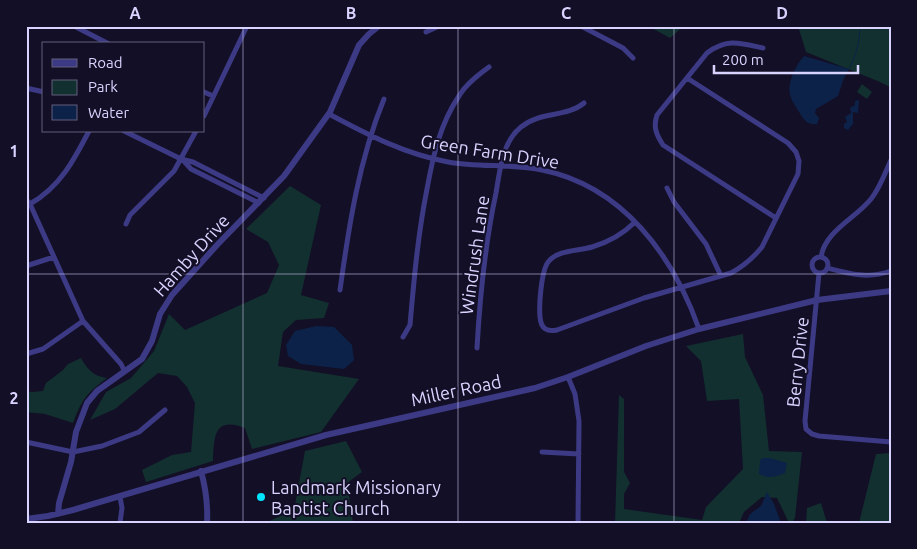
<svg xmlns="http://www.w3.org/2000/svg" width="917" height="549" viewBox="0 0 917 549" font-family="Ubuntu,sans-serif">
  <rect width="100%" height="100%" fill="#130f26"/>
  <path fill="#12302f" d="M648,26h36l-14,12z
    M798,26h93l-1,61 -10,-5 -74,-30z
    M862,84l10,8 -5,7 -10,-7z
    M290,186l31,19 -20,90 28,8 -5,15 -28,2 -13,12 -5,34 81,13 -38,53 -69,17 -7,-21c-31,-12 -31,8 -32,33l-67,21 -4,-12 30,-15 19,-3 4,-49 -8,-16 -10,-11 -19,-3 -43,36 -25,11 16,-28 25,-14 23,-27 15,-37 16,16 82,-37 12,-28 -11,-23 -22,-13z
    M743,334l2,23 18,38 6,56 33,1 -7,66 -3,5h-3l-12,-25 -15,-1 -18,15 -5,11h-124l4,-128 5,4v73l6,11 -6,11v15l78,11 4,-13 37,-38 -4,-70 -32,2 -6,-40 -15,-15z
    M81,358c7,12 12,18 26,20 -20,15 -25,21 -34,45l-28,-9 -19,-2v-21l6,1 11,-1 3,-8 17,-13 5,-6z
    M346,441l16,31 -15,11 6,40h-88l29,-13 11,-59z
    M891,453v70h-32l17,-69z
    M821,503l6,20h-21l1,-15z"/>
  <path fill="#0c2248" d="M804,56l45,13 -5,9 -6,18 -22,13 -1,4 4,5 -2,6c-10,1 -13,-4 -18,-12 -3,-5 -7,-10 -9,-17 -3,-13 6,-30 14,-39z
    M859,100l-1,13 -5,-1v12l-5,6 -4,-2v-4l3,-2 -2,-5 6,-4 -1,-5 5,-3v-4z
    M316,326l18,1 18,18 2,15 -10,9 -43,-5 -13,-8 -2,-11 9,-14z
    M763,458h7l17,5 -2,10c-9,4 -17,6 -26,1l1,-14z
    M767,492l7,12 7,19h-35l4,-9 11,-8z"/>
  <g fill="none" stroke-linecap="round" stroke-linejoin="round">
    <path stroke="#0c2248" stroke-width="1" d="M849,69c7,-14 11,-27 11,-43"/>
    <path stroke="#3d3a85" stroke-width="5" d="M74,26l35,18
      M581,26l42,22 10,10
      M426,32l13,-6
      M763,48c-23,-5 -36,-10 -56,5l-50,62c-4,12 -1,19 6,30l113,73
      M26,88l18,4
      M204,92l9,4
      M329,114c39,21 76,40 119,48 31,6 63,1 94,8 80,16 131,85 157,159
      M204,116l43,-90
      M124,131l57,28 12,3 71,36
      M182,159l9,10 68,34
      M667,188l7,14 32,42 15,32
      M26,199l4,5 53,117 38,43 3,6
      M30,204c30,-17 44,-44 59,-73
      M635,222c-12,12 -26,20 -43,25 -13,4 -34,3 -43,14 -8,8 -10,45 -9,56 1,12 7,15 17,13l87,-32 87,-25c13,-7 22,-15 31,-26l36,-73 1,-13 -3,-9 -8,-9 -101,-65
      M126,224l4,-9 44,-44 22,-40
      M821,257c4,-26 35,-39 50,-58 9,-11 14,-26 20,-39
      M812 265a8 8 0 1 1 16 0a8 8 0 1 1-16 0Z
      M26,266l28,-9
      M827,268c23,6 41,11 64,3
      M819,273l-14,148 1,8 6,5 7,2 72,6
      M340,290c9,-65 19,-130 44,-191
      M403,337l7,-12c4,-46 8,-91 17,-136 6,-33 13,-65 32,-93 7,-12 19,-21 30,-29
      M477,348c3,-53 8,-104 19,-155 4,-23 6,-51 25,-66 19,-16 45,-9 63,-24
      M26,354l17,-5 40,-28
      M568,377l7,17 4,27 -1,102
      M26,442l47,10 29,-6 37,-14 26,-22
      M542,452l37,2
      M120,497l2,11 -2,15"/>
    <path stroke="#3d3a85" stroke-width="6" d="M201,471c5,18 7,33 6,52
      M58,514l1,-11 12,-41 5,-30 11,-29 10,-12 45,-32 10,-18 8,-27 12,-19 45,-50 67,-69 46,-64 29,-67 10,-11 10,-8
      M26,519l22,-3 25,-6 253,-75 209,-47 33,-11 78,-31 53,-17 118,-29 74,-9"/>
  </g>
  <path fill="none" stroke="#d9d4ff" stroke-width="1" stroke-opacity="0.55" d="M243,26v497M458,26v497M674,26v497M26,274h865"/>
  <circle fill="#00e5ff" stroke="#130f26" stroke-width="2" cx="261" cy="497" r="5"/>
  <g text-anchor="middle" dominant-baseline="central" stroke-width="4" stroke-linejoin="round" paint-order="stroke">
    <g font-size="18" fill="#d9d4ff" stroke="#130f26">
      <text transform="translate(490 151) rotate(9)">Green Farm Drive</text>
      <text transform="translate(191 255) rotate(-48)">Hamby Drive</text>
      <text transform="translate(474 255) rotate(-82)">Windrush Lane</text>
      <text transform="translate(797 362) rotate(-84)">Berry Drive</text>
      <text transform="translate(456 390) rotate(-12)">Miller Road</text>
    </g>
    <g font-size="18" fill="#d9d4ff" stroke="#130f26" text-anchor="start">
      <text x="271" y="487">Landmark Missionary<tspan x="271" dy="21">Baptist Church</tspan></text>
    </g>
  </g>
  <rect width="917" height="549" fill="none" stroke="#130f26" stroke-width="55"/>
  <rect x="42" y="42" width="162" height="90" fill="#130f26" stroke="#625e7d"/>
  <rect x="52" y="59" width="25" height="8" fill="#3d3a85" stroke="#625e7d"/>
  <text x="88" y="68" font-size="15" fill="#d9d4ff">Road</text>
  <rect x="52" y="80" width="25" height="15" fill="#12302f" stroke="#625e7d"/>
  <text x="88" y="92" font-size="15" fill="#d9d4ff">Park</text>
  <rect x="52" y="105" width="25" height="15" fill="#0c2248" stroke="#625e7d"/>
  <text x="88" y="118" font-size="15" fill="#d9d4ff">Water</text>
  <path d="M714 65v8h144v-8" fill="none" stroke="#d9d4ff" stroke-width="2.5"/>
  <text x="722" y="65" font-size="15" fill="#d9d4ff" stroke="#130f26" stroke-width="4" paint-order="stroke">200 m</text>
  <rect x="28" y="28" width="862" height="494" fill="none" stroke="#d9d4ff" stroke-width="2"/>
  <g font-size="16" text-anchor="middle" font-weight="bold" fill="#d9d4ff">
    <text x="135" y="19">A</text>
    <text x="351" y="19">B</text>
    <text x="566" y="19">C</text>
    <text x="782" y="19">D</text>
    <text x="14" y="157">1</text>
    <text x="14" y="404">2</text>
  </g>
</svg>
